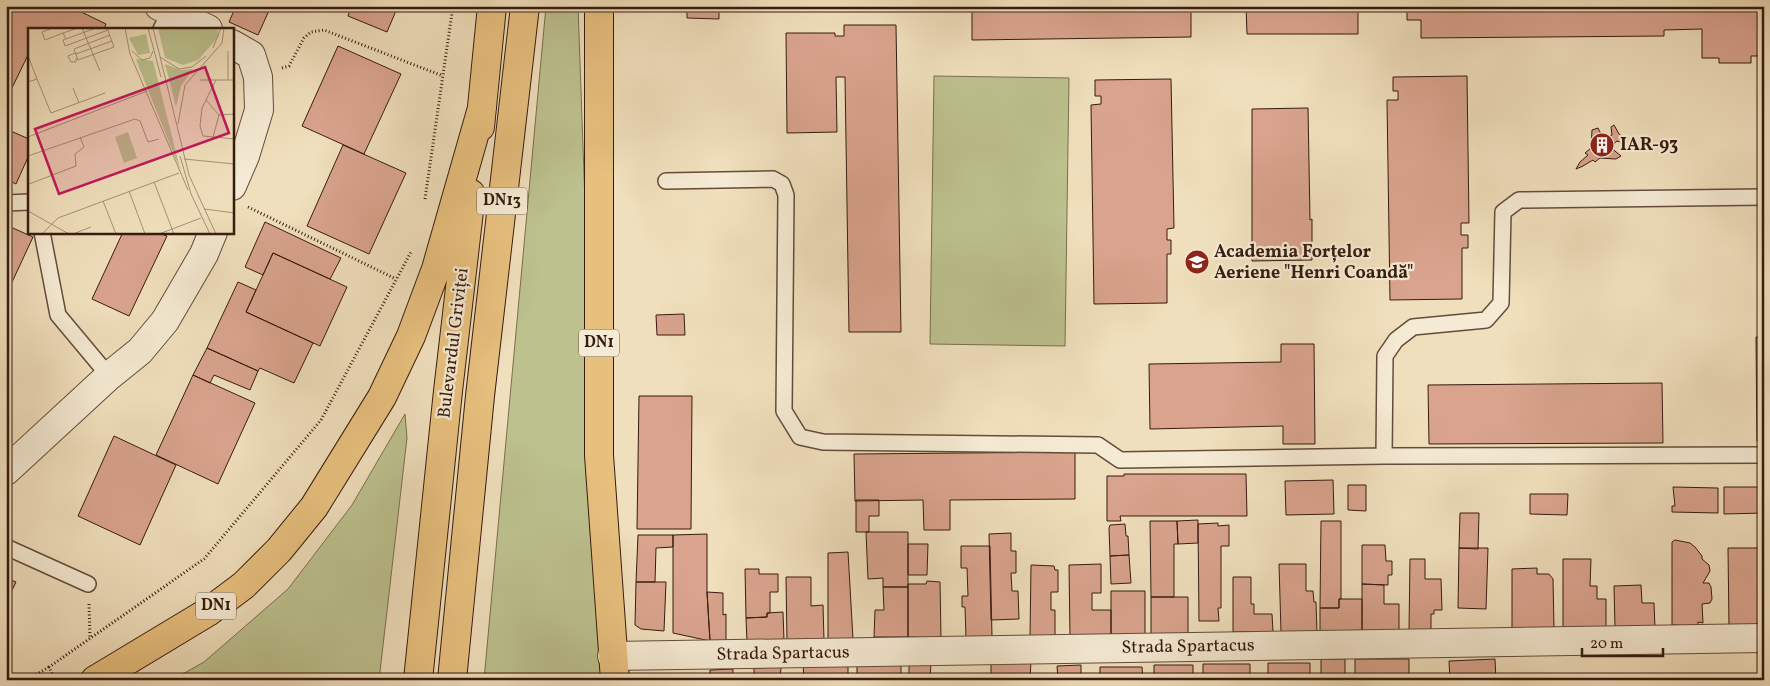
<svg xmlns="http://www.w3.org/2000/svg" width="1770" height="686" viewBox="0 0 1770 686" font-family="Vollkorn,serif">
  <rect width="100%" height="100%" fill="#f0dfbc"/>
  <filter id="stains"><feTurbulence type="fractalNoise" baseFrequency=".004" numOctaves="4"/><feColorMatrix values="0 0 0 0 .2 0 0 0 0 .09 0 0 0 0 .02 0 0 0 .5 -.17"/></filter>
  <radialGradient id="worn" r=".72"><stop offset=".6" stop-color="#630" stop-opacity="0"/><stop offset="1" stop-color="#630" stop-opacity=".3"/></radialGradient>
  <path fill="#bcc18e" stroke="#796e4e" d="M546,6h32l24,674h-118z
    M934,76l135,2 -4,268 -135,-2z
    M405,414l2,24 -28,242h-207l32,-18 84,-73 64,-84z"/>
  <path fill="#d9a38d" stroke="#361b0f" d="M6,6h63l37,18 -2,5h-75v24l-20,41 -3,-1z
    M236,6h35l-13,29 -29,-13z
    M351,6h47l-11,26 -39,-16z
    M687,6h32v13l-32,-1z
    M972,6h219v31l-219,3z
    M1246,6h112v28h-111z
    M1407,6h357v50h-13v7h-32v-5h-17v-29l-38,1v6l-243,2v-18h-14z
    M844,25h52l5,307h-52l-4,-255h-9l1,55 -50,1 -1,-100h49v3h9z
    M338,46l63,28 -37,80 -62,-28z
    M1467,76l2,147h-8v12h7v13h-6v51l-72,1 -3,-200h11v-9h-5v-14z
    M1171,79l3,149 -7,1v11h4v14h-4v49l-73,1 -3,-199 10,-1v-8h-6v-16z
    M1308,108l2,112 2,-1v41l-60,1v-152z
    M1614,125l5,9 8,6 -4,3 -6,-2 -7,6 11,9 -5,3 -16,-1 -5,4 -2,-2 -10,6 -7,3 4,-7 8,-7 -3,-2 6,-5 1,-18 6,-2 6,12 8,-5 -1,-8z
    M6,129l23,10v16l-13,29 -10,-5z
    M343,145l63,28 -37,81 -62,-28z
    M265,222l76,36 -11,21 -57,-26 -10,22 -18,-8z
    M6,225l27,12 -27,58z
    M123,232h33l11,4 -38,80 -37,-17z
    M273,253l74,34 -27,59 -74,-34z
    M238,282l18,8 -10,22 67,31 -19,40 -34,-15 -2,3 -51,-23z
    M684,314l1,21h-28l-1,-20z
    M1756,337h8v104h-7z
    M1281,344h33l1,100h-32v-18l-133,3 -1,-65 132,-2z
    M207,348l51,23 -8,19 -36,-15 -4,8 -17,-8z
    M193,375l62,28 -37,81 -62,-29z
    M1662,383l1,60 -234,1 -1,-59z
    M639,396h53l-1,133h-54z
    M114,436l62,29 -36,80 -62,-29z
    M1075,452v47l-125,1v30h-26l-1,-30 -68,1 -1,-47z
    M1124,474h122l1,42h-127l1,5h-14v-45h17z
    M1333,480l1,34 -48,1 -1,-34z
    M1348,485h18v26l-18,-1z
    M1673,487l45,1v25l-46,-1v-6h3z
    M1724,487h40v26l-40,1z
    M1530,494h38l-1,21 -37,-1z
    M856,500h23v16h-10v16h-13z
    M1460,513h19l-1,36 -19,-1z
    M1198,520v23l-20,1 -1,-23z
    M1150,521h27l1,23h-4v53h-23z
    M1321,521h20v78h-2v9h-19z
    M1218,523v3l11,-1v21h-8v62h-3l1,13h-20l-1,-97z
    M1125,524l1,12h2l1,19 -19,1 -1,-28 1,-3z
    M866,532h42v55h-25v-9l-15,1z
    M1011,533v18h5v22h-5l1,18h6l1,28 -28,1 -2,-86z
    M707,534v58l3,49 -37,-8v-98z
    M638,535h35v12l-17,1 -1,34h-19z
    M1675,540l15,3 5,4 7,9v3l7,6 1,6 -7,12h6l2,4 1,12 -2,4 -8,1 1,19 -5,-1v4l-26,-1v-83z
    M908,544h20l-1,31h-19z
    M1362,545h23l1,16h6v14h-4v10l-26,-1z
    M961,546h29l2,91 -26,1 -1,-31h-3v-11h6l-1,-28h-6z
    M1459,548h29l-2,61 -28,-1z
    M1728,548h36v79l-35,1z
    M848,552l5,87 -25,1v-87z
    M1129,555l2,28 -20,1 -1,-28z
    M1410,559h15v20h16l1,31h-8v4h-3v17h-22z
    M1563,559h28l-1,27h7v13h9v31h-43z
    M1101,564v29h-9v17h19v27h-41l-1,-72z
    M1279,564h27v27h7l1,11h2l1,31 -36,-1z
    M1031,565l23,1 1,4h3v22h-7v18h4v27h-25z
    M1537,568v6h12l4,5 1,50 -42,1v-61z
    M745,569h14v5h19v18h-8v21h-3v4l-21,1z
    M786,577h25v29l12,-1 1,35 -37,1z
    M1233,577h18v27h3v10h18l1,18h-40z
    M6,578l10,4 -10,21z
    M927,581l13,1 1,56 -33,-1v-53h18z
    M636,582h30l-2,49 -23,-2 -6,-4z
    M1362,584l22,1v19h15v26l-37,2z
    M1641,585l1,18h12l1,25 -40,1 -1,-43z
    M883,587h25v50h-34l1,-27h9z
    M1111,591h34v46h-34z
    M707,592l16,1v22l3,-1v27h-16z
    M1151,597h37v38h-37z
    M1339,599h23v33l-42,1v-25h19z
    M783,612l1,28 -37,1 -1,-23 21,-1v-4z
    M1321,659h24v21h-24z
    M1355,659h54v21h-54z
    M1495,659l1,21h-46l-1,-19z
    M901,660v20h-44v-19z
    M1031,661l-1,19h-39v-17z
    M909,662h22l-1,18h-21z
    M848,663v17h-44l-1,-16z
    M1268,663h42v17h-42z
    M1203,664h47v16h-47z
    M1081,665v15h-23l-1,-14z
    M1154,665h39v15h-39z
    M781,667l-1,13h-26v-12z
    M1100,667h42l1,13h-43z
    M733,669v11h-23v-10z"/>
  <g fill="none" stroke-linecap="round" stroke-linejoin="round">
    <defs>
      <path id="lane" d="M161,29l9,-18
        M666,181l107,-2 9,5 4,11 -2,216 16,26 23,5 275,3 22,15 264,-4 380,-1
        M6,203l23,-1
        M42,232l16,83 51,61
        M1384,456l1,-100 11,-16 17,-13 73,-7 15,-17 2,-91 16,-12 245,-3
        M6,547l82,37"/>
      <path id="street" d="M159,6l49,23
        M232,44l19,11 7,22 1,33 -14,46 -13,30
        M6,471l103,-95 31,-25 25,-30 39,-67 9,-22
        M612,656l1152,-18"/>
      <path id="primary" d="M599,6v449l16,225
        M480,127l12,-121
        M95,680l113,-68 36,-27 35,-35 35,-43 68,-110 29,-61 25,-67 46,-161
        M418,680l30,-289 23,-197
        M452,680l28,-284 45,-390"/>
    </defs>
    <use href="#lane" stroke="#644c3a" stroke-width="18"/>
    <use href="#street" stroke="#644c3a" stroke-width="30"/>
    <use href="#primary" stroke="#361b0f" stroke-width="30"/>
    <path stroke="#361b0f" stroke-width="3" stroke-dasharray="1 2.5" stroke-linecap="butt" d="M282,68l7,-2 15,-28 7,-6 13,-2 119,46
      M425,199l28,-193
      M248,207l148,72
      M89,604l1,34
      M27,680l22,-13
      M55,680l-6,-13 155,-108 117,-139 90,-168"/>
    <use href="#lane" stroke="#f5ead3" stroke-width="15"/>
    <use href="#street" stroke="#f5ead3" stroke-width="28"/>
    <use href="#primary" stroke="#e8c07e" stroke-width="28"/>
  </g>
  <defs>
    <symbol id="building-disc" viewBox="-11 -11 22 22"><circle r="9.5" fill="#8f2418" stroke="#f5ead3"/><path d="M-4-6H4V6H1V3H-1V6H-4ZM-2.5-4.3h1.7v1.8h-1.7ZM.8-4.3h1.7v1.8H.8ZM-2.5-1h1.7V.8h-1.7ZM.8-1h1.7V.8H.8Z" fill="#fff"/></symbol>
    <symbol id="school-disc" viewBox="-11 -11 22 22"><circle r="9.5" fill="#8f2418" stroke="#f5ead3"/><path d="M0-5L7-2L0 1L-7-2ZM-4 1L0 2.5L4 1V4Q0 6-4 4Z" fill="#fff"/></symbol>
  </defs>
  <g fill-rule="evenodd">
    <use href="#building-disc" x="1588" y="131" width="28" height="28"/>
    <use href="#school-disc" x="1183" y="248" width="28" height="28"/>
  </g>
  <g text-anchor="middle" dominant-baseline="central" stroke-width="4.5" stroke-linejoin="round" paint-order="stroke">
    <g fill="#f5ead3" stroke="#6f594a" stroke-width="1">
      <rect x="477" y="187.5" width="50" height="27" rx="4"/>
      <rect x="579" y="329.5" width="40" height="27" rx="4"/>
      <rect x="196" y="592.5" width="40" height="27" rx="4"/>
    </g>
    <g font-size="16" font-weight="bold" fill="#361b0f">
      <text x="502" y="201">DN13</text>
      <text x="599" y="343">DN1</text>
      <text x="216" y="606">DN1</text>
    </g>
    <g font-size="18" font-weight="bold" fill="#361b0f" stroke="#f5ead3" text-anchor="start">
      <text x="1620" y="145">IAR-93</text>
      <text x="1214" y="252">Academia Forțelor<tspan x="1214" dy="21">Aeriene "Henri Coandă"</tspan></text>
    </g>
    <g font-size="18" fill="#361b0f" stroke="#f5ead3">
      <text transform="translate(454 343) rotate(-83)">Bulevardul Griviței</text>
      <text transform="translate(1188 647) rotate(-1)">Strada Spartacus</text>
      <text transform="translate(783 654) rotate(-1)">Strada Spartacus</text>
    </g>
  </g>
  <g transform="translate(28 28)">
    <rect width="206" height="206" fill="#f0dfbc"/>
    <path d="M130,0h60l1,8 -21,24 -15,5 -18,-7zM118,6l4,19 -12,2 -9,-17zM108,31l17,2 28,111 -43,-107zM137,36l16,6 12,-1 -12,17 -5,21zM100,104l9,26 -13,5 -9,-26z" fill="#bcc18e"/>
    <path fill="none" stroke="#a69177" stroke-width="1" d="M25,0l-11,4 3,8 18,-7 3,6M54,0l18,43M68,0l-33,12 2,6 43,-16M79,0l7,19 -36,13 -4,-11 36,-14M97,0l5,26 58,136M120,0l13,49M125,0l36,147 27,59M35,5l15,-5M185,20l8,-20M104,23l10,9 8,-2 3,-7M47,25l-7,3 3,6h5v-4M48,26l36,-13M0,28l9,23 -9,3M132,29l19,12 13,-2 14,-11M9,51l14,34 54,-20M172,52h16M200,52v-29M207,52h-19l-14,28 -2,18 3,10 32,3M45,60l6,15M178,72l13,15 16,-1M150,96l7,-39 37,-42 2,-15M0,109l119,-46M185,109l6,-22M0,128l107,-37 5,2 8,21 11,-3M152,128l11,38 19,40M156,131l51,5M126,154l20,52M1,156l47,-18 -1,-12 9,-7 -4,-10M101,163l16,43M75,173l13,33M176,181l31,4M0,183l41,23M14,206l16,-16 121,-45M45,206l18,-7M131,206l42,-16"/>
    <path fill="#c2185b" fill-opacity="0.15" stroke="#c2185b" stroke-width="2.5" d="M177,39l24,66 -170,61 -24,-65z"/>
    <rect width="206" height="206" fill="none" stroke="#361b0f" stroke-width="2.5"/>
  </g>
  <rect width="1770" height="686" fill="none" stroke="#f0dfbc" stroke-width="25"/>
  <rect x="8" y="8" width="1755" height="671" fill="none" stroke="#361b0f" stroke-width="2.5"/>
  <rect x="12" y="12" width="1745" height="661" fill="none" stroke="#361b0f"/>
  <path d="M1582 648v8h81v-8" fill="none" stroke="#361b0f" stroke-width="2.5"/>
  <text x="1590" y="648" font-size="15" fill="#361b0f" stroke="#f5ead3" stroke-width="4" paint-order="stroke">20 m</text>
  <rect width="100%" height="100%" filter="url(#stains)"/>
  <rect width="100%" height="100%" fill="url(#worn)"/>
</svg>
